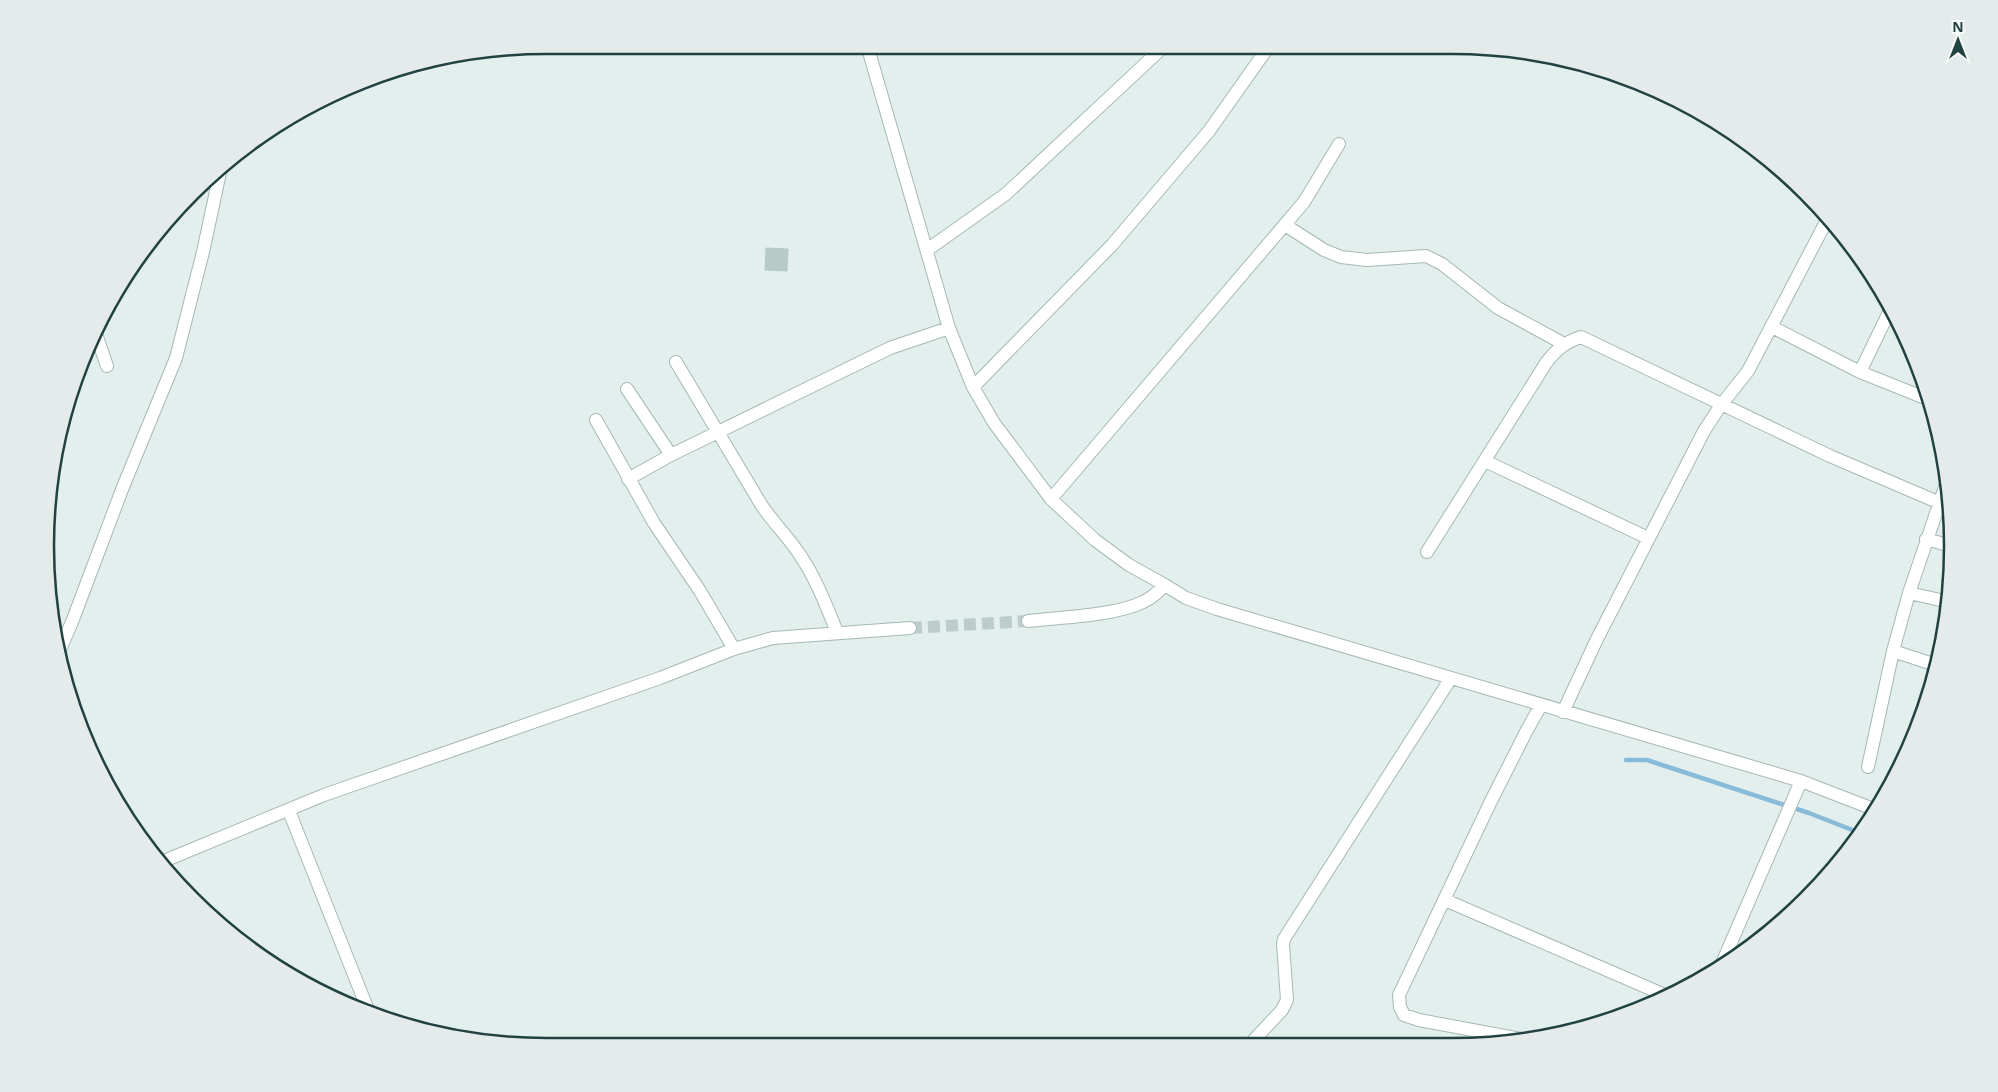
<svg xmlns="http://www.w3.org/2000/svg" width="1998" height="1092" viewBox="0 0 1998 1092" font-family="'Noto Sans',sans-serif">
  <rect width="100%" height="100%" fill="#e3efec"/>
  <g fill="none" stroke-linecap="round" stroke-linejoin="round">
    <path stroke="#87bbd8" stroke-width="4.5" d="M1626,760h21l162,53 51,20"/>
  </g>
  <path fill="#b8cac6" stroke="#b5c9c5" d="M766,248l22,1 -1,22 -22,-1z"/>
  <g fill="none" stroke-linecap="round" stroke-linejoin="round">
    <path stroke="#bcccca" stroke-width="12" stroke-dasharray="12 6" stroke-linecap="butt" d="M910,628l118,-7"/>
    <defs>
      <path id="minor" d="M867,45l82,283 24,59 21,36 57,76 44,41 34,25 36,20 21,13 31,11 584,172 75,29
        M1285,225l39,25 17,7 26,3 59,-4 16,8 56,44 66,36
        M927,250l79,-56 153,-143
        M1772,327l88,45 70,28
        M95,331l12,35
        M676,362l86,144c11,16 25,30 36,46 17,24 28,53 39,80
        M1860,372l31,-64
        M973,387l139,-142 97,-114 60,-85
        M627,389l44,66
        M596,420l58,103 46,68 34,58
        M1485,461l163,77
        M628,479l43,-24 219,-107 59,-20
        M1051,499l253,-297 35,-58
        M1926,539l25,7
        M1427,552l119,-189c10,-13 19,-21 35,-26l249,119 110,47
        M1909,593l40,9
        M1028,621c33,-4 86,-5 115,-19 9,-4 15,-10 22,-17
        M1893,651l43,14
        M58,654l14,-32 51,-135 53,-129 27,-106 18,-84
        M1563,712l34,-73 107,-208 17,-26 27,-34 80,-153
        M1868,767l25,-116 16,-58 38,-112
        M289,811l79,199
        M159,863l165,-68 336,-117 74,-29 39,-11 137,-10
        M1445,900l222,96
        M1720,968l81,-187
        M1527,1040l-108,-20 -15,-5 -4,-8 -1,-12 91,-192 37,-73 14,-25
        M1250,1044l32,-34 5,-10 -4,-56 1,-5 167,-261"/>
    </defs>
    <use href="#minor" stroke="#a5b8b5" stroke-width="14"/>
    <use href="#minor" stroke="#fff" stroke-width="12"/>
  </g>
  <path d="M0 0H1998V1092H0ZM546 54H1452A492 492 0 0 1 1944 546V546A492 492 0 0 1 1452 1038H546A492 492 0 0 1 54 546V546A492 492 0 0 1 546 54Z" fill="#e4ebea" fill-rule="evenodd"/>
  <path fill="none" stroke="#214240" stroke-width="2.5" d="M546 54H1452A492 492 0 0 1 1944 546V546A492 492 0 0 1 1452 1038H546A492 492 0 0 1 54 546V546A492 492 0 0 1 546 54Z"/>
  <g transform="translate(1958 40)" stroke="#f5faf9" stroke-width="4" paint-order="stroke">
  <path d="M0-4L9 19L0 12L-9 19Z" fill="#214240"/>
  <text y="-8" font-size="14" font-weight="bold" text-anchor="middle" fill="#214240">N</text>
  </g>
</svg>
